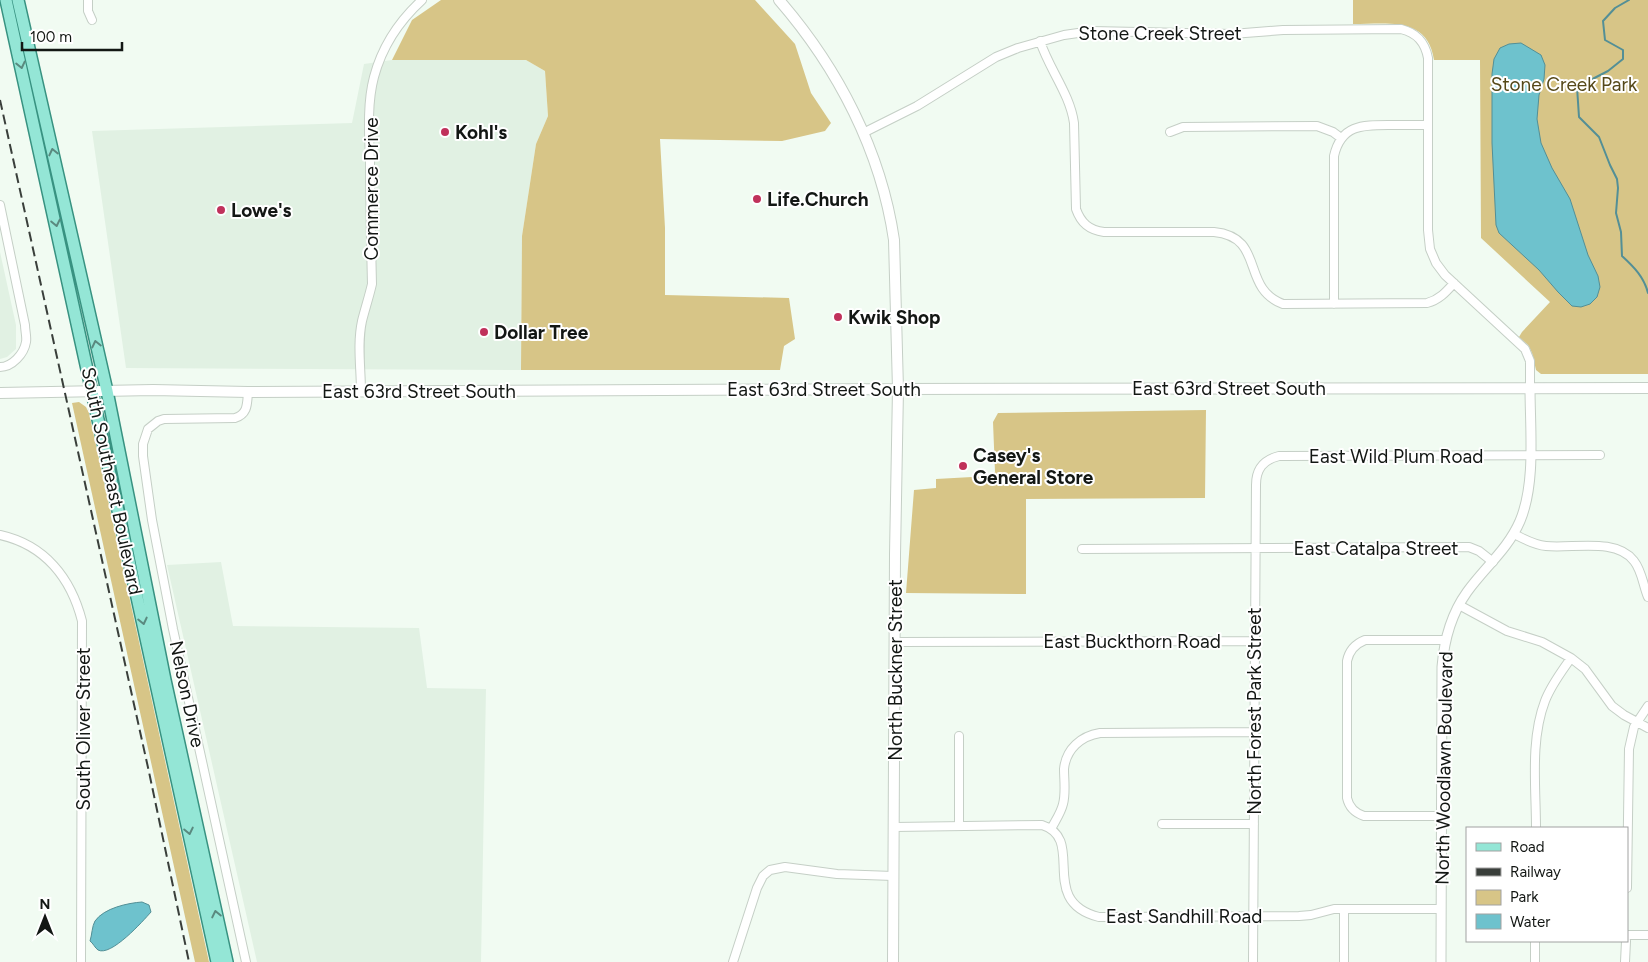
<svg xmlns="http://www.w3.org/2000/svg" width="1648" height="962" viewBox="0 0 1648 962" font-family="Figtree,sans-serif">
  <rect width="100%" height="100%" fill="#f1fbf2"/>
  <path fill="#e1f1e3" d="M392,60h134l19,11 3,45 -12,28 -14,92 -1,134 -395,-2 -34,-237 260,-8 12,-59z
    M0,252l16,73v24l-9,8 -7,2z
    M221,562l12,64 186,2 8,60 59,1 -5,273h-224l-90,-397z"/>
  <path fill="#d7c587" d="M441,0h314l40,44 16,49 20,30 -6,8 -43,10 -122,-2 5,89v67l124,3 6,41 -11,7 -4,24h-259l1,-134 14,-92 12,-28 -3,-45 -19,-11h-134l20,-40z
    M1353,0h295v374h-107l-5,-4 -4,-17 -4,-8 -9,-8 3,-5 28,-30 -69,-64 -1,-178h-46c-6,-44 -47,-36 -81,-36z
    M79,402l7,5 3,6 120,549h-14l-123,-559z
    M1206,410l-1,88 -179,1v95l-120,-1 8,-103 22,-2v-9l54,-3 5,-4 -2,-50 5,-9z"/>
  <path fill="#6ec2cd" stroke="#538f96" d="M1521,43l20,12 4,10 -1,14 -5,16 -2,24 4,24 11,25 18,31 18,56 10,21 2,11 -3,10 -7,7 -9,3 -9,-1 -14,-14 -19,-22 -40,-37 -3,-8 -4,-82v-69l2,-15 6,-11 9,-4z
    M142,902l7,3 2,7c-8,9 -40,45 -53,38 -3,-2 -5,-7 -8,-9 2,-6 2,-15 5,-20 9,-13 33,-18 47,-19z"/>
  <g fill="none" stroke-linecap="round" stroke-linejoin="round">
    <path stroke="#538f96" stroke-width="2" d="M1629,0l-14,8 -12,13 2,19 18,10v9l-15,12 -31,16 2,30 20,20 11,28 7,14 1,9 -2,25 5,19 1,24c12,11 22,21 26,37"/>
    <defs>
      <path id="minor" d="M88,0v11l4,9
        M1040,41c9,28 30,53 34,82l2,86c5,14 13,21 28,23h110c52,5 26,56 69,72l144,-1c12,-3 19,-11 27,-20
        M1170,132l13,-5 134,-1 16,6 8,6
        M863,133l54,-27 79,-49 22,-9 46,-13 28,-4 140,3 51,-4 118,-1c16,4 24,13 27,29v172l2,19 6,14 9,12 80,74 5,12v27
        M0,205l25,120c0,6 2,12 1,17 -2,12 -14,25 -26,25
        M1334,304v-148c7,-31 28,-31 54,-31 14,0 27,0 40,0
        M361,392c0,-23 -4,-48 1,-71 3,-12 7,-24 10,-37 -1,-41 -2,-82 -2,-123 -1,-27 -3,-58 4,-84 8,-30 25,-56 48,-77
        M1514,534c10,5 20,11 32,12 26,3 70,-9 88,15 8,10 9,24 14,36
        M0,535c45,10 71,43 82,86l-1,341
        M1082,549l387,-2 10,4 14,11
        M1459,605l48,26 35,11 29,16 14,11 27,37 12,9 24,13
        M895,642l360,-1
        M959,736v90
        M1442,816h-78c-9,-3 -15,-9 -17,-18v-137c2,-10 8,-17 18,-21h81
        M1162,824h92
        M894,827l148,-2c45,14 -6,76 57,92l200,-1 12,-1 23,-6h107
        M1536,828c0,-41 -6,-88 9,-127 6,-16 17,-30 26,-43
        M1051,829c4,-8 10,-16 12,-25 3,-11 1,-24 1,-35 2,-20 17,-33 36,-36l154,-1
        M1627,888l2,-139 5,-22 14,-21
        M1627,935h21
        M246,962l-73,-333 -21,-109 -9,-64v-12l5,-15 10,-8 6,-2 71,-1c13,-4 12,-14 13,-26
        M733,962l24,-74 6,-12 7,-6 15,-3 52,7 56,2
        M1253,962l3,-477c0,-16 7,-25 23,-29l321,-1
        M1344,962v-53
        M1535,962v-21
        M1625,962l1,-21"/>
      <path id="tertiary" d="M1441,962l1,-295c2,-26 10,-54 25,-75 18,-25 41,-43 53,-71 16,-38 10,-92 10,-133"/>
      <path id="secondary" d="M779,0c59,68 102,151 115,240l4,149 -3,166 -2,407
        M0,393l153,-3 95,2 650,-3 750,-1"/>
      <path id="primary" d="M6,0l211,962
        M18,0l89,391 58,289 62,282"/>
    </defs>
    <use href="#minor" stroke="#c5cfc6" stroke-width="10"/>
    <use href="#tertiary" stroke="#c5cfc6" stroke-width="11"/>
    <use href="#secondary" stroke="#c5cfc6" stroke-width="12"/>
    <use href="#primary" stroke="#389281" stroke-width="14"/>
    <use href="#minor" stroke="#fff" stroke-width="8"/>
    <use href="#tertiary" stroke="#fff" stroke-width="9"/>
    <use href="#secondary" stroke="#fff" stroke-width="10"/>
    <use href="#primary" stroke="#94e6d6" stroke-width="11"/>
    <path stroke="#3a3f3b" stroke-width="2" stroke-dasharray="10 5" stroke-linecap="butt" d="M0,100l149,672 40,190"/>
  </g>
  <defs><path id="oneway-chevron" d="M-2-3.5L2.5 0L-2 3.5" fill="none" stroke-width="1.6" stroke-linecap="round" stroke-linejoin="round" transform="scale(1.25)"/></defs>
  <g stroke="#5a897f">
    <use href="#oneway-chevron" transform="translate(21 65) rotate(77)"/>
    <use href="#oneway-chevron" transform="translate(53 152) rotate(-103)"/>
    <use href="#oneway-chevron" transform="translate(56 223) rotate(78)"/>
    <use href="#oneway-chevron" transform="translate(96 344) rotate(-103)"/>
    <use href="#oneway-chevron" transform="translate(143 621) rotate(77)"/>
    <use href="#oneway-chevron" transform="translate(189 831) rotate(78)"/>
    <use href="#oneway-chevron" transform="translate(216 914) rotate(-102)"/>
  </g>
  <g fill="#c0315b" stroke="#fff" stroke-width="2">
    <circle cx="445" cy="132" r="5"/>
    <circle cx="757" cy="199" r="5"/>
    <circle cx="221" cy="210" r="5"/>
    <circle cx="838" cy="317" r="5"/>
    <circle cx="484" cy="332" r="5"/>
    <circle cx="963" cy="466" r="5"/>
  </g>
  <g text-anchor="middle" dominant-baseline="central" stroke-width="4" stroke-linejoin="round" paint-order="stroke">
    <g font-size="19" fill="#131714" stroke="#fff">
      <text x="1160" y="33">Stone Creek Street</text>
      <text transform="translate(371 189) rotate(-90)">Commerce Drive</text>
      <text x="1229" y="388">East 63rd Street South</text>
      <text x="824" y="389">East 63rd Street South</text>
      <text x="419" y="391">East 63rd Street South</text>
      <text x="1396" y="456">East Wild Plum Road</text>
      <text transform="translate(112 481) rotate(78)">South Southeast Boulevard</text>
      <text x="1376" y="548">East Catalpa Street</text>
      <text x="1132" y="641">East Buckthorn Road</text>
      <text transform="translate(895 670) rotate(-90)">North Buckner Street</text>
      <text transform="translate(187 694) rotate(78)">Nelson Drive</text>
      <text transform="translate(1254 711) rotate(-90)">North Forest Park Street</text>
      <text transform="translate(83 729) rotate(-90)">South Oliver Street</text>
      <text transform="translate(1444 768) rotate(-89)">North Woodlawn Boulevard</text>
      <text x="1184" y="916">East Sandhill Road</text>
    </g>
    <g font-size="19" fill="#554818" stroke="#fff">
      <text x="1564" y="84">Stone Creek Park</text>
    </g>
    <g font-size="19" font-weight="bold" fill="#131714" stroke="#fff" text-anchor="start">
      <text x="455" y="132">Kohl's</text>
      <text x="767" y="199">Life.Church</text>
      <text x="231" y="210">Lowe's</text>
      <text x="848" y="317">Kwik Shop</text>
      <text x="494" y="332">Dollar Tree</text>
      <text x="973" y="455">Casey's<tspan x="973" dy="22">General Store</tspan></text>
    </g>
  </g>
  <rect x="1466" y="827" width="162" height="115" fill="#ffffff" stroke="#a1a2a1"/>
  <rect x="1476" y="843" width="25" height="8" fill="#94e6d6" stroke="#a1a2a1"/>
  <text x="1510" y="852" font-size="15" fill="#131714">Road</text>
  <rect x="1476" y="868" width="25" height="8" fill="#3a3f3b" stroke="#a1a2a1"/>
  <text x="1510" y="877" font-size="15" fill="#131714">Railway</text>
  <rect x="1476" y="890" width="25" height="15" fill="#d7c587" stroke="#a1a2a1"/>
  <text x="1510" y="902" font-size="15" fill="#131714">Park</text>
  <rect x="1476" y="914" width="25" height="15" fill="#6ec2cd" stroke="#a1a2a1"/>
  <text x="1510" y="927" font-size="15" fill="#131714">Water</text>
  <g transform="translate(45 917)" stroke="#ffffff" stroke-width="4" paint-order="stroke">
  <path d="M0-4L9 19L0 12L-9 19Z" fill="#131714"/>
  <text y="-8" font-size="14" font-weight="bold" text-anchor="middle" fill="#131714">N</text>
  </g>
  <path d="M22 42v8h100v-8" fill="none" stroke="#131714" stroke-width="2.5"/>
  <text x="30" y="42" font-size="15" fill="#131714" stroke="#ffffff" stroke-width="4" paint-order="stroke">100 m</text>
</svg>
